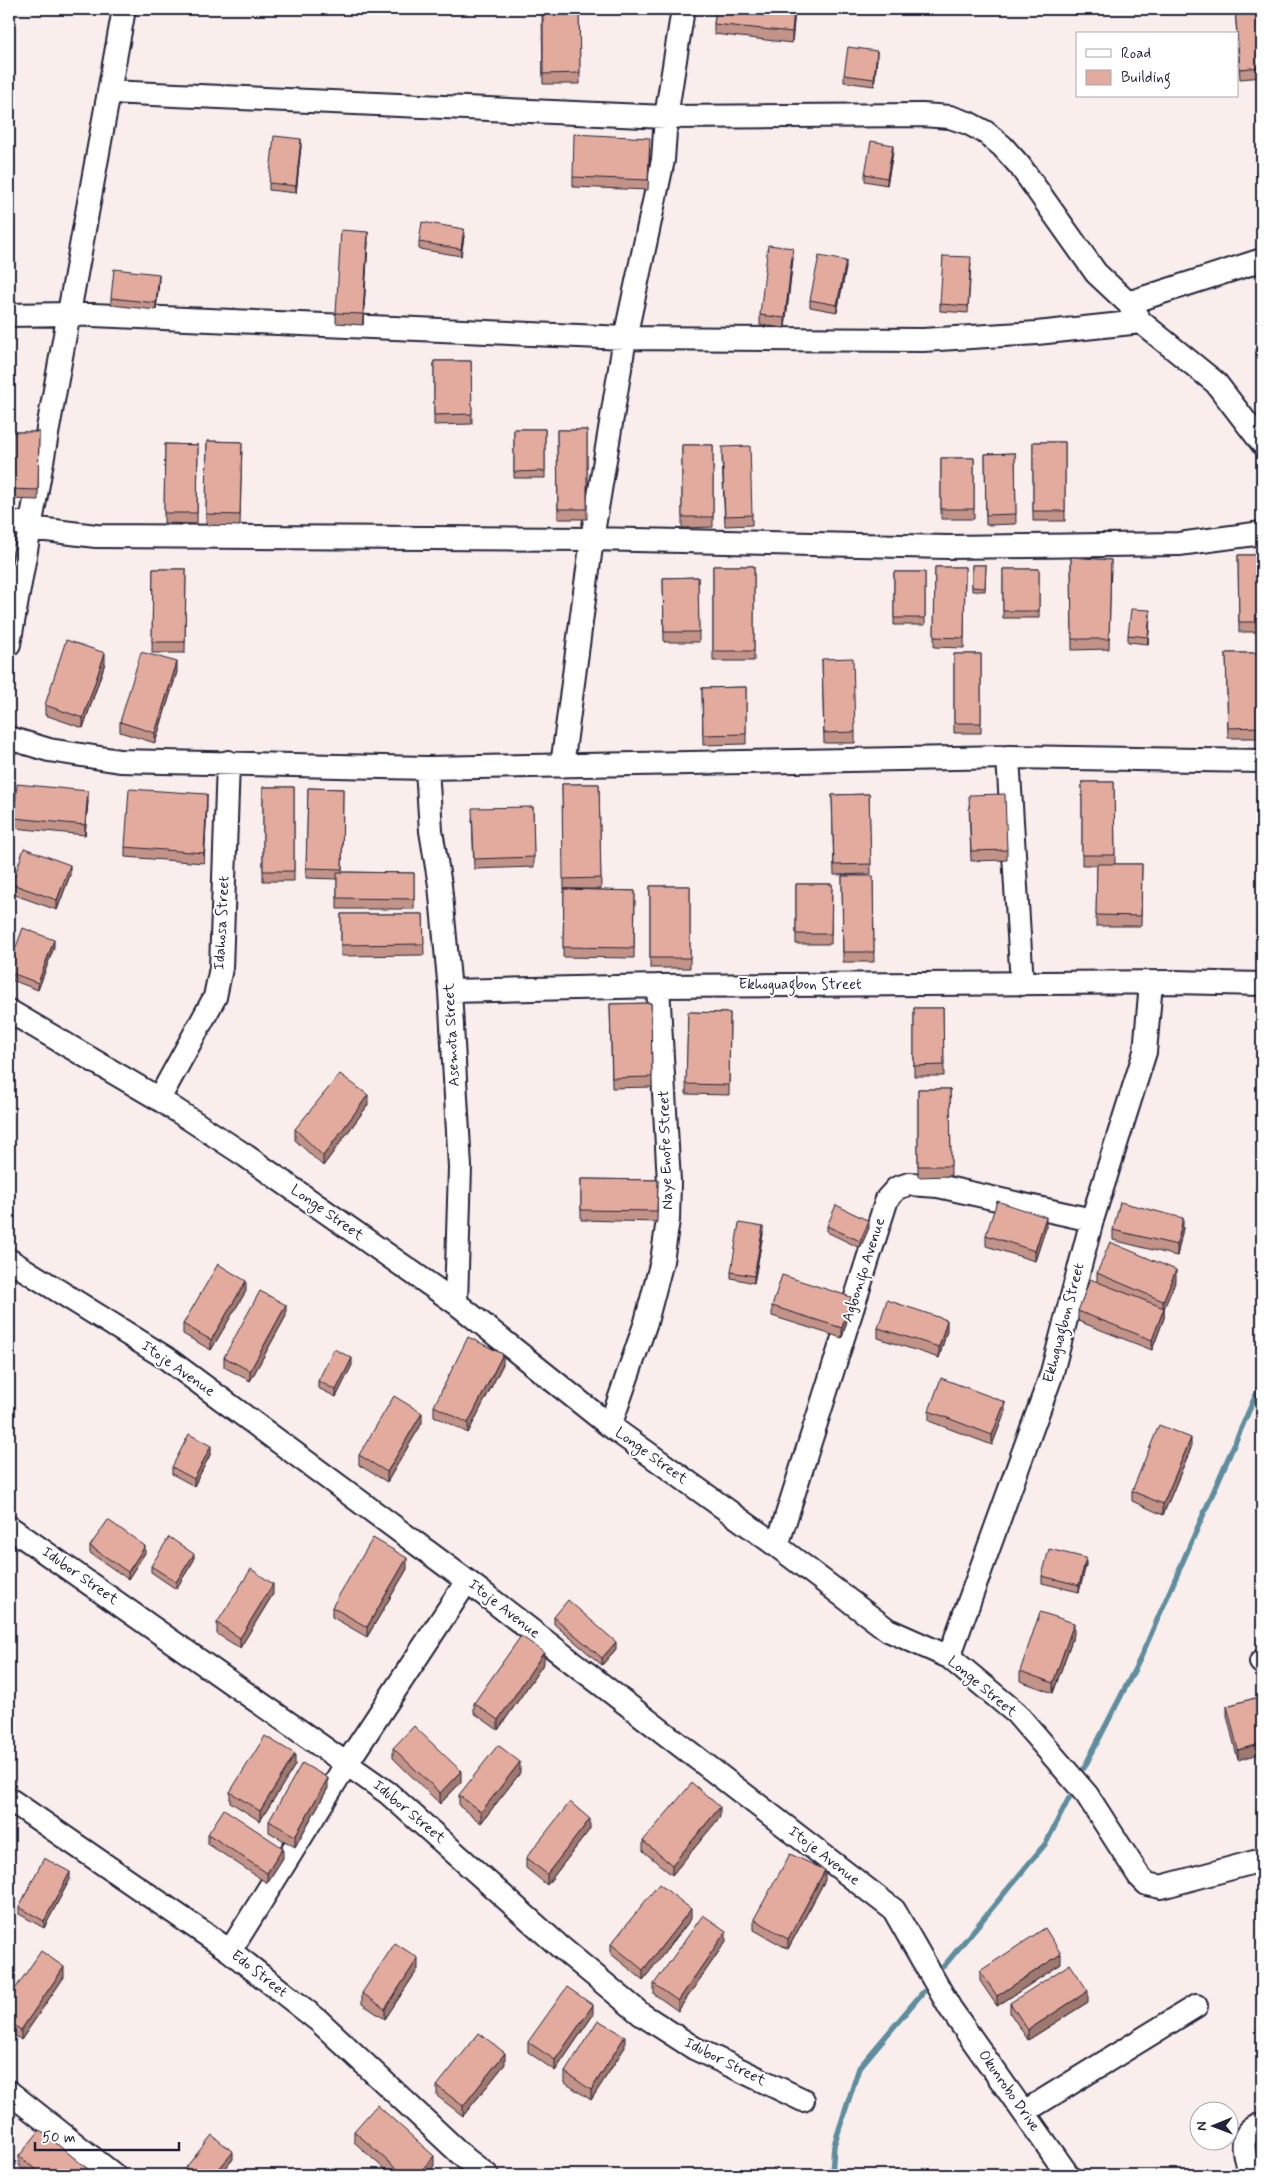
<svg xmlns="http://www.w3.org/2000/svg" width="1271" height="2184" viewBox="0 0 1271 2184" font-family="Mynerve,sans-serif">
  <rect width="100%" height="100%" fill="#f9eeeb"/>
  <filter id="ink" filterUnits="userSpaceOnUse"><feTurbulence type="fractalNoise" baseFrequency=".02" numOctaves="2"/><feDisplacementMap in="SourceGraphic" scale="10" xChannelSelector="R" yChannelSelector="G"/><feConvolveMatrix kernelMatrix="1 2 1 2 8 2 1 2 1" color-interpolation-filters="sRGB"/></filter>
  <g filter="url(#ink)">
    <g fill="none" stroke-linecap="round" stroke-linejoin="round">
      <path stroke="#5d8d9e" stroke-width="5.5" d="M1084,1768l56,-109 122,-278
        M944,1966l102,-123 23,-45
        M832,2175l2,-30 25,-77 64,-76"/>
      <defs>
        <path id="minor" d="M109,92l557,25 256,-2 28,2 18,6 17,9 17,14 18,20 76,107 32,30 13,19 75,61 46,60
          M1128,303l134,-43
          M9,315l60,-1 556,24 298,2 114,-7 104,-11
          M9,523h10l11,5 66,8 496,3 356,8 231,-3 83,-11
          M9,644l115,-635
          M9,738l40,12 71,11 307,7 581,-11 254,4
          M1008,757l14,227
          M562,766l30,-227 33,-201 38,-178 3,-43 17,-108
          M427,768l4,63 9,54 10,106 10,176 -4,136
          M450,991l208,-5 515,-4 89,2
          M9,1011l150,88 87,57 210,147 154,123 167,120 111,84 61,27 67,56 71,82 52,81 8,8 14,3 101,-27
          M159,1099l56,-102 6,-29 7,-206
          M9,1260l157,98 301,223 427,329 56,98 118,167
          M610,1426l36,-104 16,-61 6,-41 1,-38 -11,-196
          M9,1527l379,266 171,153 82,68 53,34 109,52
          M777,1546l110,-347 10,-11 12,-4 29,2 154,34
          M949,1657l102,-281 41,-156 53,-168 6,-69
          M1261,1662l1,-1
          M9,1799l221,152 89,70 147,138 21,16
          M230,1951l117,-188 120,-182
          M9,2092l105,83
          M1024,2112l172,-106
          M1250,2175c-6,-22 -15,-41 12,-51"/>
      </defs>
      <use href="#minor" stroke="#22223b" stroke-width="26"/>
      <use href="#minor" stroke="#fff" stroke-width="22"/>
    </g>
    <path fill="#c39387" stroke="#22223b" d="M542,9h37l1,75h-37z
      M716,9h79l-3,34 -78,-9v-10z
      M1235,9h27v68l-22,2z
      M877,58l-3,28 -30,-4v-7z
      M301,146l-5,47 -27,-3v-7z
      M650,148l-2,42 -75,-3v-10z
      M893,152l-6,33 -22,-4v-7z
      M464,236l-3,20 -42,-7v-7z
      M368,242l-5,83 -27,-2v-10z
      M793,258l-8,70 -25,-3v-10z
      M971,264l-3,49 -28,-2v-7z
      M846,268l-9,44 -27,-5v-7z
      M159,281l-3,29 -45,-5v-7z
      M434,361h37l1,63 -38,1z
      M514,429h31v49h-31z
      M557,430h30v89h-29z
      M9,432h30l-1,68 -29,-1z
      M207,441l35,1 -2,84 -34,-1z
      M1033,442h32v79h-32z
      M165,444l33,1 -1,79 -33,-1z
      M682,445h31v82l-31,1z
      M1015,453l1,71 -30,1 -1,-71z
      M722,457l30,58v10l-27,1z
      M941,458h33v61h-33z
      M1238,555h24v77h-23z
      M1071,557l40,3 -2,89 -37,1z
      M972,565h14l-1,26h-13z
      M713,566h41v95h-41z
      M935,567h30l-1,81 -30,-1z
      M153,569h33l-1,84h-33z
      M1003,569h36v49h-36z
      M894,572h31v53h-31z
      M698,577l1,65h-35l-1,-64z
      M1150,617l-2,27 -20,-2v-7z
      M1226,653h36v85h-34z
      M954,654h27v79h-27z
      M822,659l33,73v11h-31z
      M105,663l-22,65 -38,-13v-10z
      M177,672l-22,71 -35,-11v-10z
      M746,687v57l-43,1 -1,-57z
      M1082,782h32l1,82h27l-1,62h-45l1,-61h-15z
      M562,784h37l2,105h-37l71,2 -1,67 -71,-1 1,-68z
      M263,787h31v94h-31z
      M308,788l35,1 -1,83 72,1v36h-77v-30l-31,-1z
      M1257,788h5v85h-4z
      M869,794l2,80 -37,1 -2,-80z
      M88,801l-3,34 -71,-7v-10z
      M207,804l-3,59 -79,-6v-10z
      M969,805l38,45v10l-36,1z
      M533,807l1,60 -60,2 -2,-51z
      M70,875l-13,35 -45,-16v-10z
      M842,876h31l1,86h-31z
      M796,884h36l-1,60h-35z
      M650,886h40v82h-40z
      M341,914h82l1,41 -83,1z
      M54,947l-16,43 -29,-11v-13z
      M651,1003l1,84 -40,1 -2,-84z
      M914,1008h29l1,68h-30z
      M688,1012l42,1 -1,82 -43,-1z
      M918,1089h32l1,87 -33,1z
      M368,1105l-45,61 -28,-26v-11z
      M581,1179l77,1 -1,42 -76,-2z
      M827,1226l42,2 -9,20 -33,-16z
      M1046,1227l-11,34 -49,-15v-11z
      M1183,1228l-6,28 -64,-16v-10z
      M763,1234l-9,49 -23,-5v-6z
      M1097,1273l79,7 -12,27v11l-12,32 -74,-29v-10l19,-29z
      M246,1291l-35,59 -28,-16v-10z
      M772,1306l79,1 -9,31 -70,-22z
      M286,1316l-36,65 -26,-14v-10z
      M878,1328l69,2 -8,28 -61,-20z
      M503,1364l-35,69 -34,-17v-10z
      M352,1365l-16,32 -18,-9v-7z
      M929,1411l76,1 -13,33 -63,-24z
      M422,1423l-35,59 -28,-17v-10z
      M1191,1448l-28,67 -31,-14v-10z
      M211,1453l-17,33 -22,-12v-7z
      M90,1546l55,7 -17,26 -38,-26z
      M194,1560l-18,29 -25,-17v-6z
      M1086,1565l-7,27 -37,-9v-7z
      M407,1569l-40,68 -35,-20v-10z
      M273,1594l-33,54 -23,-14v-11z
      M554,1617l62,32 -14,16 -48,-41z
      M1074,1634l-21,59 -33,-12v-10z
      M544,1663l-46,67 -24,-17v-10z
      M1262,1696l-24,64 -11,-44v-10z
      M393,1748l68,34 -21,22 -47,-46z
      M295,1765l-35,56 -30,-19v-10z
      M520,1773l-39,50 -22,-17v-11z
      M328,1788l-33,59 -26,-15v-11z
      M720,1817l-48,58 -29,-24v-10z
      M590,1829l-43,56 -21,-17v-10z
      M208,1834l75,24 -16,25 -59,-39z
      M70,1879l-26,49 -25,-14v-7z
      M825,1880l-37,69 -34,-19v-11z
      M691,1919l-48,61 -32,-26v-10z
      M726,1941l-48,70 -24,-17v-10z
      M1061,1964l-64,42 -17,-25v-10z
      M418,1969l-33,50 -23,-15v-11z
      M64,1977l-43,63 -12,-9v-33z
      M1088,2002l-60,38 -18,-27v-10z
      M593,2015l-38,56 -27,-19v-10z
      M625,2047l-34,53 -26,-17v-11z
      M505,2064l-42,52 -26,-20v-10z
      M354,2131l80,35 -8,9h-35l-37,-33z
      M19,2156l76,19h-65l-11,-9z
      M233,2159l-13,16h-37v-4z"/>
    <path fill="#9f786e" stroke="#22223b" d="M794,9h1l-3,34v-11z
      M877,51v7l-3,28v-7z
      M301,139v7l-5,47v-7z
      M893,145v7l-6,33v-7z
      M464,229v7l-3,20v-7z
      M368,232v10l-5,83v-11z
      M793,248v10l-8,70v-10z
      M846,261v7l-9,44v-7z
      M159,274v7l-3,29v-7z
      M1150,610v7l-2,27v-7z
      M105,653v10l-22,65v-10z
      M177,662v10l-22,71v-10z
      M88,791v10l-3,34v-10z
      M207,794v10l-3,59v-10z
      M70,865v10l-13,35v-10z
      M54,940v7l-16,43v-7z
      M368,1095v10l-45,61v-10z
      M1046,1217v10l-11,34v-10z
      M1183,1218v10l-6,28v-11z
      M869,1221v7l-9,20v-7z
      M763,1227v7l-9,49v-7z
      M1176,1270v10l-13,31v-10z
      M246,1281v10l-35,59v-10z
      M851,1297v10l-9,31v-10z
      M286,1305v11l-36,65v-10z
      M1164,1308v10l-12,32v-10z
      M947,1320v10l-8,28v-11z
      M503,1354v10l-35,69v-10z
      M352,1358v7l-16,32v-7z
      M1005,1402v10l-13,33v-10z
      M422,1413v10l-35,59v-10z
      M1191,1438v10l-28,67v-11z
      M211,1446v7l-17,33v-7z
      M145,1546v7l-17,26v-7z
      M194,1554v6l-18,29v-7z
      M407,1558v11l-40,68v-10z
      M1086,1558v7l-7,27v-7z
      M273,1584v10l-33,54v-10z
      M1074,1623v11l-21,59v-10z
      M616,1642v7l-14,16v-7z
      M544,1652v11l-46,67v-10z
      M1262,1743v10l-24,7v-10z
      M295,1754v11l-35,56v-10z
      M520,1762v11l-39,50v-11z
      M461,1771v11l-21,22v-11z
      M328,1778v10l-33,59v-11z
      M720,1807v10l-48,58v-10z
      M590,1819v10l-43,56v-11z
      M283,1848v10l-16,25v-10z
      M825,1870v10l-37,69v-10z
      M70,1872v7l-26,49v-7z
      M691,1909v10l-48,61v-10z
      M726,1931v10l-48,70v-10z
      M1061,1954v10l-64,42v-10z
      M418,1958v11l-33,50v-10z
      M64,1967v10l-43,63v-10z
      M1088,1991v11l-60,38v-10z
      M593,2005v10l-38,56v-11z
      M625,2036v11l-34,53v-10z
      M505,2053v11l-42,52v-10z
      M233,2152v7l-13,16h-6z
      M434,2156v10l-8,9h-9z"/>
    <path fill="#e3ab9d" stroke="#22223b" d="M543,9h36l1,64 -37,1z
      M716,9h78l-2,23 -78,-8z
      M1235,9h27v58l-22,2z
      M848,47l29,4 -3,28 -30,-4z
      M574,134l76,4 -2,42 -75,-3z
      M274,136l27,3 -5,47 -27,-3z
      M871,141l22,4 -6,33 -22,-4z
      M422,222l42,7 -3,20 -42,-7z
      M341,230l27,2 -5,82 -27,-1z
      M768,245l25,3 -8,70 -25,-3z
      M819,256l27,5 -9,44 -27,-5z
      M943,256l28,1 -3,49 -28,-2z
      M114,269l45,5 -3,29 -45,-5z
      M434,361h37l1,53 -38,1z
      M514,429h31v42l-31,1z
      M557,430h30v79h-29z
      M9,432h30l-1,58 -29,-1z
      M207,441l35,1 -2,73 -34,-1z
      M1033,442h32v69h-32z
      M165,444l33,1 -1,68h-33z
      M682,445h31v72h-31z
      M750,446l2,69 -27,1 -3,-69z
      M1015,453l1,61 -30,1 -1,-61z
      M941,458h33v51h-33z
      M1238,555h24v67h-23z
      M1071,557l40,3 -2,79h-37z
      M972,565h14l-1,23 -13,-1z
      M713,566h41v85h-41z
      M935,567h30l-1,71 -30,-1z
      M153,569h33l-1,73h-33z
      M1003,569h36v42h-36z
      M894,572h31v46h-31z
      M698,577l1,55h-35l-1,-54z
      M1131,609l19,1 -2,27 -20,-2z
      M66,640l39,13 -22,65 -38,-13z
      M141,652l36,10 -22,71 -35,-11z
      M1226,653h36v74l-34,1z
      M954,654h27v69h-27z
      M853,658l2,74 -31,1 -2,-74z
      M746,687v47l-43,1 -1,-47z
      M1082,782h32l1,73h-33z
      M17,784l71,7 -3,34 -71,-7z
      M562,784h37l2,94 -38,1z
      M263,787h31v84h-31z
      M308,788l35,1 -1,80 -36,-1z
      M1257,788h5v75h-4z
      M129,789l78,5 -3,59 -79,-6z
      M869,794l2,70 -37,1 -2,-70z
      M1005,794l2,56 -36,1 -2,-56z
      M533,807l1,50 -60,2 -2,-51z
      M24,848l46,17 -13,35 -45,-16z
      M1097,864h45l-1,52 -45,-1z
      M337,872l77,1v26l-77,-1z
      M842,876h31l1,76h-31z
      M796,884h36l-1,50h-35z
      M650,886h40v72h-40z
      M564,889l71,2 -1,57 -71,-1z
      M341,914h82l1,30 -83,1z
      M23,928l31,12 -16,43 -29,-11v-6z
      M651,1003l1,74 -40,1 -2,-74z
      M914,1008h29l1,57 -30,1z
      M688,1012l42,1 -1,72 -43,-1z
      M340,1074l28,21 -45,61 -28,-27z
      M918,1089h32l1,77h-33z
      M581,1179l77,1 -1,31 -76,-1z
      M997,1201l49,16 -11,34 -49,-16z
      M1120,1202l63,16 -6,27 -64,-15z
      M836,1205l33,16 -9,20 -33,-15z
      M739,1223l24,4 -9,49 -23,-4z
      M1110,1242l66,28 -13,31 -66,-28z
      M218,1264l28,17 -35,59 -28,-16z
      M782,1275l69,22 -9,31 -70,-22z
      M1090,1279l74,29 -12,32 -74,-29z
      M260,1291l26,14 -36,66 -26,-14z
      M887,1300l60,20 -8,27 -61,-19z
      M468,1337l35,17 -35,69 -34,-17z
      M334,1349l18,9 -16,32 -18,-9z
      M941,1378l64,24 -13,33 -63,-24z
      M394,1396l28,17 -35,59 -28,-17z
      M1159,1425l32,13 -28,66 -31,-13z
      M189,1434l22,12 -17,33 -22,-12z
      M108,1520l37,26 -17,26 -38,-26z
      M169,1537l25,17 -18,28 -25,-16z
      M373,1538l34,20 -40,69 -35,-20z
      M1049,1549l37,9 -7,27 -37,-9z
      M251,1569l22,15 -33,54 -23,-15z
      M568,1600l48,42 -14,16 -48,-41z
      M1040,1612l34,11 -21,60 -33,-12z
      M521,1636l23,16 -46,68 -24,-17z
      M1262,1696v47l-24,7 -11,-44z
      M414,1726l47,45 -21,22 -47,-45z
      M265,1736l30,18 -35,57 -30,-19z
      M498,1745l22,17 -39,50 -22,-17z
      M302,1763l26,15 -33,58 -26,-15z
      M692,1783l28,24 -48,58 -29,-24z
      M570,1802l20,17 -43,55 -21,-16z
      M224,1809l59,39 -16,25 -59,-39z
      M790,1854l35,16 -37,69 -34,-20z
      M44,1858l26,14 -26,49 -25,-14z
      M659,1884l32,25 -48,61 -32,-26z
      M703,1915l23,16 -48,70 -24,-17z
      M1045,1928l16,26 -64,42 -17,-25z
      M395,1943l23,15 -33,51 -23,-16z
      M41,1951l23,16 -43,63 -12,-9v-23z
      M1070,1964l18,27 -60,39 -18,-27z
      M567,1987l26,18 -38,55 -27,-18z
      M598,2020l27,16 -34,54 -26,-18z
      M479,2033l26,20 -42,53 -26,-20z
      M377,2105l57,51 -17,19h-14l-49,-44z
      M40,2130l55,45h-53l-23,-19z
      M212,2135l21,17 -19,23h-26l-5,-4z"/>
  </g>
  <g text-anchor="middle" dominant-baseline="central" stroke-width="4" stroke-linejoin="round" paint-order="stroke">
    <g font-size="15" fill="#22223b" stroke="#fff">
      <text transform="translate(222 923) rotate(-87)">Idahosa Street</text>
      <text x="800" y="985">Ekhoguagbon Street</text>
      <text transform="translate(452 1035) rotate(-93)">Asemota Street</text>
      <text transform="translate(666 1150) rotate(-92)">Naye Enofe Street</text>
      <text transform="translate(327 1213) rotate(35)">Longe Street</text>
      <text transform="translate(864 1270) rotate(-72)">Agbonifo Avenue</text>
      <text transform="translate(1064 1323) rotate(-75)">Ekhoguagbon Street</text>
      <text transform="translate(178 1369) rotate(35)">Itoje Avenue</text>
      <text transform="translate(651 1456) rotate(36)">Longe Street</text>
      <text transform="translate(80 1576) rotate(35)">Idubor Street</text>
      <text transform="translate(504 1609) rotate(38)">Itoje Avenue</text>
      <text transform="translate(982 1687) rotate(40)">Longe Street</text>
      <text transform="translate(409 1812) rotate(40)">Idubor Street</text>
      <text transform="translate(824 1856) rotate(38)">Itoje Avenue</text>
      <text transform="translate(259 1974) rotate(38)">Edo Street</text>
      <text transform="translate(725 2062) rotate(27)">Idubor Street</text>
      <text transform="translate(1009 2091) rotate(55)">Okunrobo Drive</text>
    </g>
  </g>
  <rect width="1271" height="2184" fill="none" stroke="#fff" stroke-width="30"/>
  <rect x="15" y="15" width="1241" height="2154" fill="none" stroke="#22223b" stroke-width="2" filter="url(#ink)"/>
  <rect x="1076" y="32" width="162" height="65" fill="#ffffff" stroke="#a7a7b1"/>
  <rect x="1086" y="49" width="25" height="8" fill="#ffffff" stroke="#a7a7b1"/>
  <text x="1121" y="58" font-size="15" fill="#22223b">Road</text>
  <rect x="1086" y="70" width="25" height="15" fill="#e3ab9d" stroke="#a7a7b1"/>
  <text x="1121" y="82" font-size="15" fill="#22223b">Building</text>
  <g transform="translate(1214 2126) rotate(269)"><circle r="24" fill="#ffffff" stroke="#a7a7b1"/>
  <path d="M0-4L9 19L0 12L-9 19Z" fill="#22223b"/>
  <text y="-8" font-size="14" font-weight="bold" text-anchor="middle" fill="#22223b">N</text>
  </g>
  <path d="M35 2142v8h144v-8" fill="none" stroke="#22223b" stroke-width="2.5"/>
  <text x="42" y="2142" font-size="15" fill="#22223b" stroke="#ffffff" stroke-width="4" paint-order="stroke">50 m</text>
</svg>
